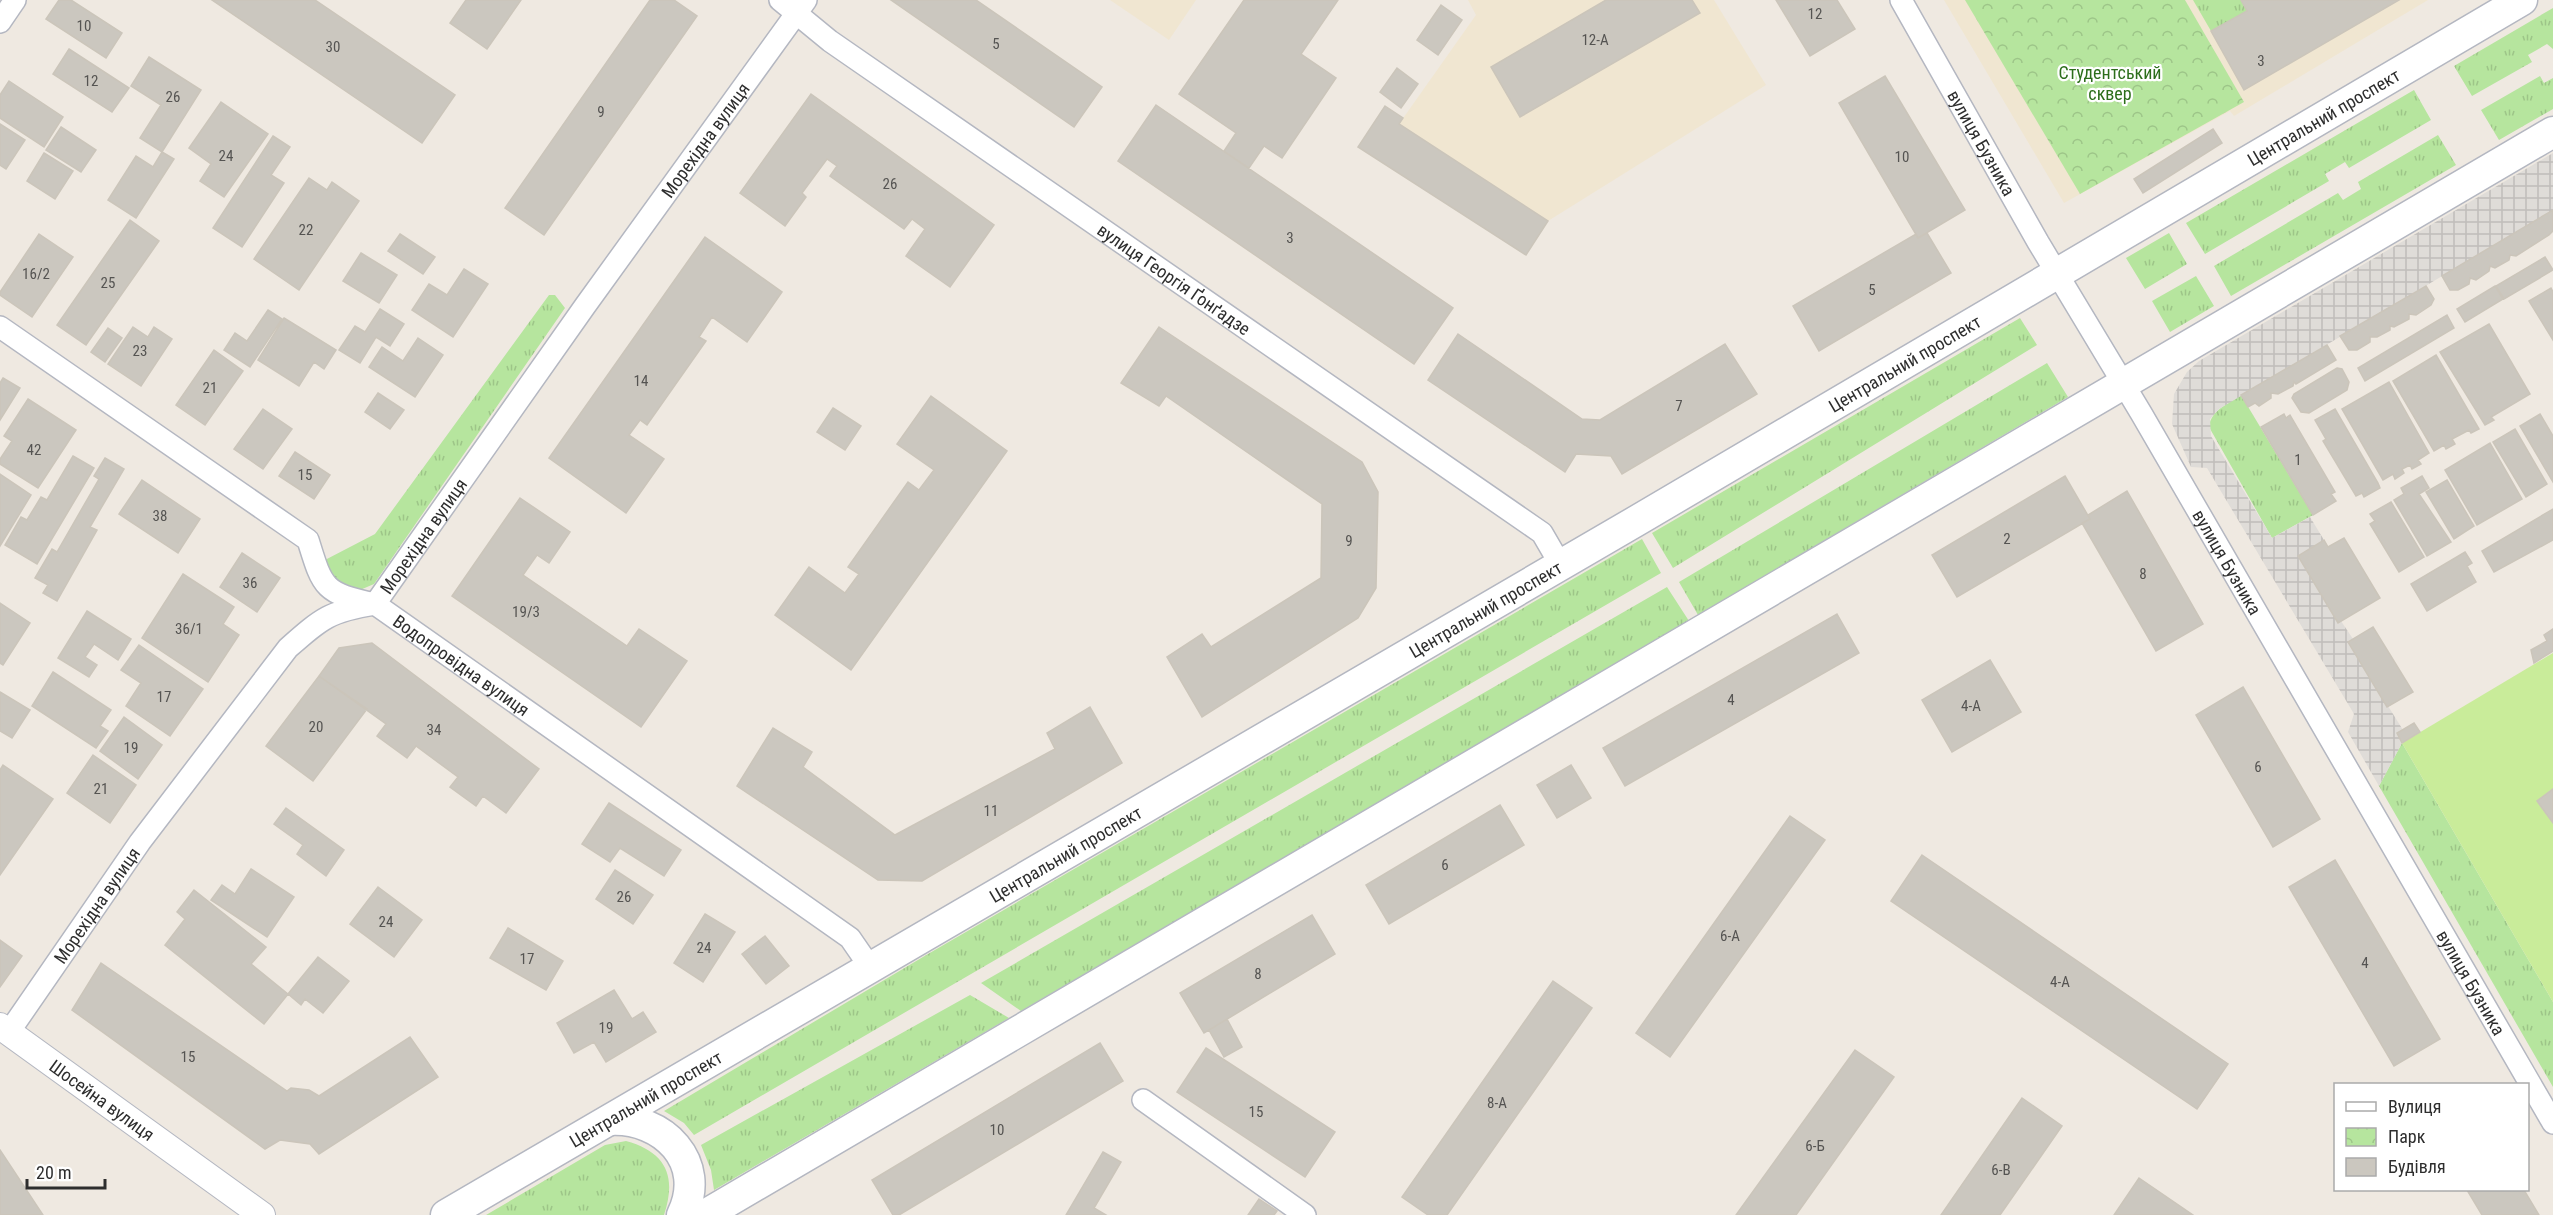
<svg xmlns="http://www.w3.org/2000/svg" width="2553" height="1215" viewBox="0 0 2553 1215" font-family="'Roboto Condensed',sans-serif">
  <defs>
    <pattern id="grass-tufts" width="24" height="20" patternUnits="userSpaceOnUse" patternTransform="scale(1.5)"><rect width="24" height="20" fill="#b6e59e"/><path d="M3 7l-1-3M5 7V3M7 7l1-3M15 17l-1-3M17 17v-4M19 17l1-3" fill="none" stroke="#9dc588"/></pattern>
    <pattern id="park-crowns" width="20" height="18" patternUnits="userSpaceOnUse" patternTransform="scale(1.5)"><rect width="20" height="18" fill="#b6e59e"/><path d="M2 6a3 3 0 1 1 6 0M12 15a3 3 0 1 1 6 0" fill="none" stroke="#9dc588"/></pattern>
    <pattern id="plaza-grid" width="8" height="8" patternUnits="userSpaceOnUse" patternTransform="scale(1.5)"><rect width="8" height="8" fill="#dfdcd8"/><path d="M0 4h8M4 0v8" fill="none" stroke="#c0bdba"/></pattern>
  </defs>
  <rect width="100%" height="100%" fill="#efe9e1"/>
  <path fill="#f0e6d1" d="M1110,0h86l-27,40z
    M1468,0h246l52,85 -218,136 -149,-97 77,-109z
    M1944,0h484l-194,116 -4,-5 -166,92z"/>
  <path fill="url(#grass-tufts)" d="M2193,0h48l6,11 -36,20z
    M2553,8v41l-6,-5 -19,11 4,7 -60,34 -18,-30z
    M2540,76l4,7 9,-5v31l-54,31 -18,-30z
    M2414,90l17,30 -82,48 -4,-6 -20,12 4,7 -124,73 -19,-31z
    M2438,135l18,30 -225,131 -17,-30 124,-73 5,7 18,-11 -3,-7z
    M2169,233l18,31 -42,25 -19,-31z
    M2196,276l18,30 -44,26 -18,-31z
    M549,295h6l10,13 -191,276 -21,9 -14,-3 -16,-29 52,-27z
    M2020,318l17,27 -364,223 -21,-35z
    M2047,363l21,34 -370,218 -19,-33z
    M2241,395l72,120 -41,23 -63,-111c2,-17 19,-23 32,-32z
    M1642,539l19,34 -967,562 -10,-12 -20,-12 264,-157z
    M1667,587l22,34 -668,390 -40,-28z
    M2402,743l151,259v85l-174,-301z
    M970,995l39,23 -295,172 -3,-20 -10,-25z
    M626,1141c40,11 51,35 38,74h-178l119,-70z"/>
  <path fill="url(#park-crowns)" d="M1965,0h220l59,102 -164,92z"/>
  <path fill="#c9ec9a" d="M2553,653v349l-151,-259z"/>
  <path fill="url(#plaza-grid)" d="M2553,153v57l-334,199 -9,10 1,17 61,102 38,-21 14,23 -26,16 40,67 3,-2 12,18 -5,3 55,88 -6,3 5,10 -23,43 -31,-54 6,-18 -147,-246 -16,-1 -19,-43 2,-30 13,-22 12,-11z"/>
  <path fill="#cbc7bf" stroke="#cbc5ba" stroke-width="1.5" d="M59,0h12l51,33 -16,25 -60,-39z
    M212,0h103l140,95 -33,48z
    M466,0h55l-34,49 -37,-26z
    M650,0h24l23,16 -153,219 -39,-27z
    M891,0h85l126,87 -28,40z
    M1244,0h94l-37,54 35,24 -54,80 -18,-12 -15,22 -25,-17 12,-18 -57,-39z
    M1606,0h86l8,13 -180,104 -29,-50z
    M1776,0h61l18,29 -45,27z
    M2241,0h158l-155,90 -33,-59 36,-20z
    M1441,5l21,15 -24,35 -21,-15z
    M69,49l60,39 -17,24 -59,-38z
    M149,57l52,33 -39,62 -22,-14 21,-33 -30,-19z
    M1397,68l21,16 -17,24 -21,-16z
    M1885,76l80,134 -47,28 -79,-135z
    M9,81l54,36 -19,30 -44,-29v-23z
    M811,94l183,131 -44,62 -44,-31 19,-27 -13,-10 -8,10 -74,-53 7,-10 -10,-7 -25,34 4,4 -21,29 -45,-33z
    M221,102l47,32 -44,63 -24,-16 11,-17 -22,-16z
    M1156,105l297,203 -39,56 -296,-203z
    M1385,106l18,12 -4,6 149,97 -22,34 -168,-108z
    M0,124l25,16 -19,29 -6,-4z
    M61,127l35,23 -15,22 -35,-22z
    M2213,129l9,14 -79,50 -9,-14z
    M273,136l17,11 -19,28 13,8 -42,64 -29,-19z
    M162,152l12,7 -38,59 -28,-18 28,-44 17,11z
    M44,153l29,18 -18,28 -28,-18z
    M309,178l18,12 5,-8 27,19 -60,89 -45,-31z
    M2553,210v21l-4,4 -33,21 -6,-1 -1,5 -14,8 -5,-2 -1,5 -13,9 -6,-2 -1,6 -11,6h-8l-8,-14z
    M130,220l29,21 -73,104 -29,-20z
    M1927,233l24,40 -132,78 -26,-45 123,-72 2,4z
    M39,234l34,23 -41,60 -32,-22v-3z
    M400,234l35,23 -12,17 -35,-23z
    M705,237l77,55 -35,50 -35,-25 -13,20 7,4 -59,84 -7,-5 -11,15 35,24 -38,54 -77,-55z
    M361,253l36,22 -18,28 -36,-22z
    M2545,257l8,13 -49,29 -8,-13z
    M464,269l24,15 -35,53 -41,-27 17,-26 18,11z
    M2426,286l8,13 -3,6 -15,10 -7,-1v5l-15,8 -4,-1v4l-13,7h-7v5l-13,8h-8l-9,-14z
    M2495,286l8,13 -38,23 -8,-13z
    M2551,288l2,4v48l-24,-39z
    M380,309l24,15 -14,22 -14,-9 -16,26 -21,-13 16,-24 10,6z
    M268,310l14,9 -32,48 -26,-17 11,-17 12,8z
    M2447,315l7,13 -89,53 -7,-13z
    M284,318l52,32 -12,19 -10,-7 -15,24 -41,-26z
    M2489,324l41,70 -39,23 3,3 -9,5 -45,-73z
    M133,327l15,10 6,-10 18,12 -31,47 -33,-22z
    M1159,327l203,135 16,30 -2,96 -18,30 -156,99 -35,-60 35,-23 9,13 110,-69 1,-74 -156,-108 -7,10 -38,-23z
    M108,328l14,10 -17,24 -14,-10z
    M1458,334l124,85 18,1 125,-76 32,50 -135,80 -11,-18 -35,-2 -11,18 -137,-92z
    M418,338l25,17 -28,42 -46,-30 13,-20 21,14z
    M2327,345l9,15 -40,24 -2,-2 -1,4 -15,8 -7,-1v5l-12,8 -4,-3 -7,4 -7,-12z
    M214,350l29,21 -38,54 -29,-20z
    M2436,355l43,74 -8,4 -2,-3 -17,9 3,5 -9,5 -2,-4 -10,6 -41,-70z
    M2337,368l5,1 7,13 -2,8 -38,23 -8,-1 -9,-14 2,-4z
    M3,378l17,10 -20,32v-37z
    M2389,382l40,71 -11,7 3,4 -9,5 -2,-4 -8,4 2,4 -9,6 -2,-5 -10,6 -41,-71z
    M378,393l26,17 -14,19 -25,-17z
    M931,396l76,55 -156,219 -76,-55 34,-48 36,26 14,-19 -11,-7 60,-85 11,8 15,-20 -37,-26z
    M28,399l48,31 -38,58 -38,-24v-5l12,-18 -8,-5z
    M833,408l28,18 -16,24 -28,-18z
    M263,409l29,20 -29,40 -29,-20z
    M2335,409l43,74 2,5 -16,9 -2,-4 -6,3 -33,-55 3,-2 -11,-19z
    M2284,414l2,4 4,-3 45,77 -4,2 5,7 -23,14 -52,-88z
    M2540,414l13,22v46l-33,-56z
    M2515,429l32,55 -21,13 -33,-55z
    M2490,443l32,56 -45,26 -32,-55z
    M295,452l35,23 -16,24 -35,-23z
    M73,456l21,12 -57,96 -32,-19 16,-28 6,3 14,-23 6,3z
    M105,458l19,11 -34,58 7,3 -40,71 -14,-8 5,-8 -13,-7 17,-29 5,3 42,-73 -5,-3z
    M0,474l31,21 -31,51z
    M2065,476l25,43 -133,78 -25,-42z
    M2422,476l7,12 -10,6 32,48 -24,14 -33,-56 10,-6 -3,-6z
    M142,480l58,39 -22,34 -59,-39z
    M2447,480l27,46 -20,13 -28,-47z
    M2127,491l76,133 -47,27 -74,-128 8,-4 -2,-4z
    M520,498l50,34 -21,31 -12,-8 -14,20 104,71 12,-17 48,32 -46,66 -189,-131z
    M2391,502l33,55 -25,15 -29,-48 5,-3 -5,-7z
    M2553,509v31l-59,32 -12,-21z
    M2344,538l36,60 -42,25 -40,-67 26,-16 4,7z
    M2465,552l7,11 -5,3 9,16 -49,29 -16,-27z
    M242,553l38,25 -23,34 -37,-25z
    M183,574l51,33 -11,17 16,11 -31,47 -66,-44z
    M0,603l30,20 -27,42 -3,-2z
    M87,611l44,28 -13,21 -24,-16 -9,13 12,8 -8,12 -31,-19z
    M1837,614l22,39 -234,133 -22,-38z
    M2373,627l40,65 -26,15 -39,-65z
    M2553,629v22l-19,12 -3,-13 16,-9 -3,-6z
    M372,643l167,126 -33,44 -23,-17 -7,10 -26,-19 8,-10 -42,-31 -9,12 -30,-22 9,-12 -67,-48 20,-28z
    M139,645l64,44 -33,47 -44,-30 15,-23 -20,-13z
    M1990,660l31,52 -69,40 -30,-52z
    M53,672l58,38 -11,16 8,5 -12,17 -64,-42z
    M319,676l48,33 -54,72 -47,-35z
    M2243,687l77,132 -47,28 -77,-132z
    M0,692l30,18 -18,28 -12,-7z
    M1090,707l32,56 -200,118 -44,-1 -141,-94 36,-58 39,24 -9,15 92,68 160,-86 -8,-16z
    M124,717l38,28 -24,34 -38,-28z
    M2414,723l6,9 -18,11 -5,-10z
    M93,755l43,30 -26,38 -43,-30z
    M3,765l50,34 -53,76v-105z
    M1571,765l20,33 -34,20 -20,-33z
    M2553,789v34l-16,-22z
    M609,803l72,47 -17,26 -44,-28 -10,14 -28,-18z
    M1500,805l24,40 -135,79 -23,-39z
    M286,808l58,42 -18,26 -29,-22 6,-9 -29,-21z
    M1790,816l35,24 -155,217 -34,-24z
    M1922,855l306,209 -31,45 -306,-208z
    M2335,860l105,179 -46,27 -105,-179z
    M251,869l43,28 -27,40 -56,-37 11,-15 13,9z
    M615,870l38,25 -20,29 -37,-25z
    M378,887l44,33 -28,37 -44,-33z
    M194,890l72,57 -15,17 37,30 -24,30 -99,-79 20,-26 -8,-7z
    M705,914l30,18 -32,50 -29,-19z
    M1312,915l23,39 -131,79 -24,-40z
    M508,928l55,33 -17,29 -56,-32z
    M765,936l24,30 -23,18 -24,-30z
    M0,940l22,16 -22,31z
    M318,957l31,24 -26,32 -18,-14 -4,6 -13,-11z
    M101,963l186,128 4,-3 18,2 10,6 91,-59 28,40 -119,77 -9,-10 -30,-4 -15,9 -193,-139z
    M1553,981l39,27 -145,207h-19l-26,-18z
    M614,990l18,29 11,-7 13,20 -50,30 -12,-20 -20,11 -17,-30z
    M1227,1019l15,28 -18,10 -15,-27z
    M1100,1043l23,38 -224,134h-6l-21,-35z
    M1206,1048l129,84 -30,45 -128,-85z
    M1855,1050l39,27 -98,138h-60z
    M2022,1098l40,28 -62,89h-59z
    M0,1150l43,65h-43z
    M1103,1152l18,10 -27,46 12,7h-40z
    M2139,1178l54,37h-79z
    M2467,1190h57l15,25h-57z
    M1259,1199l18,12 -3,4h-26z"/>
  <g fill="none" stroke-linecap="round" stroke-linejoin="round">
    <defs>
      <g id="minor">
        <path id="s1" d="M780,0l50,41 712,492 18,31"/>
        <path id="s2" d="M1901,0l137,242 103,171 412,710"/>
        <path d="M0,22l15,-22"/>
        <path id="s3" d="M0,327l308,213c15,49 16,53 67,64l475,334 20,29"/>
        <path id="s4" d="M9,1032l131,-190 148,-194c34,-30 42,-37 87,-44l210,-298 221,-306"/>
        <path d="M1143,1100l162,115"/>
      </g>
      <g id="tertiary">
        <path id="s5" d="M0,1026l262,189"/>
      </g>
      <g id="secondary">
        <path d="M610,1120c53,-3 98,42 72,95"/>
        <path id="s6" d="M446,1215l1192,-695 884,-520"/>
        <path d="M705,1215l1848,-1083"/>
      </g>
    </defs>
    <use href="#minor" stroke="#b4b7c1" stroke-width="24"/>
    <use href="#tertiary" stroke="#b4b7c1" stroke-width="28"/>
    <use href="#secondary" stroke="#b4b7c1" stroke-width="33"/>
    <use href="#minor" stroke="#fff" stroke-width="21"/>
    <use href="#tertiary" stroke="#fff" stroke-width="26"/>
    <use href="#secondary" stroke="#fff" stroke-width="30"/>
  </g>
  <g text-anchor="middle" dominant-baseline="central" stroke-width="4.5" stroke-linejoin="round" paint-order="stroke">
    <g font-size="15" fill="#555452">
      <text x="1815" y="14">12</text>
      <text x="84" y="26">10</text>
      <text x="1595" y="40">12-А</text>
      <text x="996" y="44">5</text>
      <text x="333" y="47">30</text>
      <text x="2261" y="61">3</text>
      <text x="91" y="81">12</text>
      <text x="173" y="97">26</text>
      <text x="601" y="112">9</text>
      <text x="226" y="156">24</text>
      <text x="1902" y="157">10</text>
      <text x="890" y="184">26</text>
      <text x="306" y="230">22</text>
      <text x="1290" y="238">3</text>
      <text x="36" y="274">16/2</text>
      <text x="108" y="283">25</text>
      <text x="1872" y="290">5</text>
      <text x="140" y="351">23</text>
      <text x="641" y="381">14</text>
      <text x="210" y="388">21</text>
      <text x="1679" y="406">7</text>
      <text x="34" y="450">42</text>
      <text x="2298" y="460">1</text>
      <text x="305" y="475">15</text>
      <text x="160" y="516">38</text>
      <text x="2007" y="539">2</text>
      <text x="1349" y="541">9</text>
      <text x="2143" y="574">8</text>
      <text x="250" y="583">36</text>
      <text x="526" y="612">19/3</text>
      <text x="189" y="629">36/1</text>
      <text x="164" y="697">17</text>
      <text x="1731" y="700">4</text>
      <text x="1971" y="706">4-А</text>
      <text x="316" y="727">20</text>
      <text x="434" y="730">34</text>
      <text x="131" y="748">19</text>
      <text x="2258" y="767">6</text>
      <text x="101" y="789">21</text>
      <text x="991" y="811">11</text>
      <text x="1445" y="865">6</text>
      <text x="624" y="897">26</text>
      <text x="386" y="922">24</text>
      <text x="1730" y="936">6-А</text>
      <text x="704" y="948">24</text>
      <text x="527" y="959">17</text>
      <text x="2365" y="963">4</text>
      <text x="1258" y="974">8</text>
      <text x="2060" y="982">4-А</text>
      <text x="606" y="1028">19</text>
      <text x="188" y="1057">15</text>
      <text x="1497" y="1103">8-А</text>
      <text x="1256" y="1112">15</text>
      <text x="997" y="1130">10</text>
      <text x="1815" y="1146">6-Б</text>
      <text x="2001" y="1170">6-В</text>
    </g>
    <g font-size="18" fill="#2c6e1b" stroke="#fff">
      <text x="2110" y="72">Студентський<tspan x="2110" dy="21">сквер</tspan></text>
    </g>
    <g font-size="18" fill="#2e2e2e" stroke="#fff">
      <text stroke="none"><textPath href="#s6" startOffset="2175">Центральний проспект</textPath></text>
      <text stroke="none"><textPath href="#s4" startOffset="1144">Морехідна вулиця</textPath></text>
      <text stroke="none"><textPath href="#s2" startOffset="164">вулиця Бузника</textPath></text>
      <text stroke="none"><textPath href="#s1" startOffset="483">вулиця Георгія Ґонґадзе</textPath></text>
      <text stroke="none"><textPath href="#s6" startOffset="1689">Центральний проспект</textPath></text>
      <text stroke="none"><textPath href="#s4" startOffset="658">Морехідна вулиця</textPath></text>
      <text stroke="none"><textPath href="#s2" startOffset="650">вулиця Бузника</textPath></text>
      <text stroke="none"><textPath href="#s6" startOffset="1203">Центральний проспект</textPath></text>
      <text stroke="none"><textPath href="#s3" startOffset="582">Водопровідна вулиця</textPath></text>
      <text stroke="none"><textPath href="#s6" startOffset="717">Центральний проспект</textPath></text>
      <text stroke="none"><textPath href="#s4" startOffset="154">Морехідна вулиця</textPath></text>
      <text stroke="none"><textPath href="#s2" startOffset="1136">вулиця Бузника</textPath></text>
      <text stroke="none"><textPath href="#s5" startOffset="126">Шосейна вулиця</textPath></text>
      <text stroke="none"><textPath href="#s6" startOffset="231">Центральний проспект</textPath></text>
    </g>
  </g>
  <rect x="2334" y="1083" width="195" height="108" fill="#ffffff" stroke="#ababab" stroke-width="1.5"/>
  <rect x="2346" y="1102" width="30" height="9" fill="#ffffff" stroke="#ababab" stroke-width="1.5"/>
  <text x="2388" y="1113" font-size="18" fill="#2e2e2e">Вулиця</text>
  <rect x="2346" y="1128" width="30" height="18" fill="url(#park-crowns)" stroke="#ababab" stroke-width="1.5"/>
  <text x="2388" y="1143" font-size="18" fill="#2e2e2e">Парк</text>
  <rect x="2346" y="1158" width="30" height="18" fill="#cbc7bf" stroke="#ababab" stroke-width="1.5"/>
  <text x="2388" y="1173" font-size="18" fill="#2e2e2e">Будівля</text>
  <path d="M27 1179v9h78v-9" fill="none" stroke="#2e2e2e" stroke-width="3"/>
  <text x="36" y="1179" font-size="18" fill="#2e2e2e" stroke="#ffffff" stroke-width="4.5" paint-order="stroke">20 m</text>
</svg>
